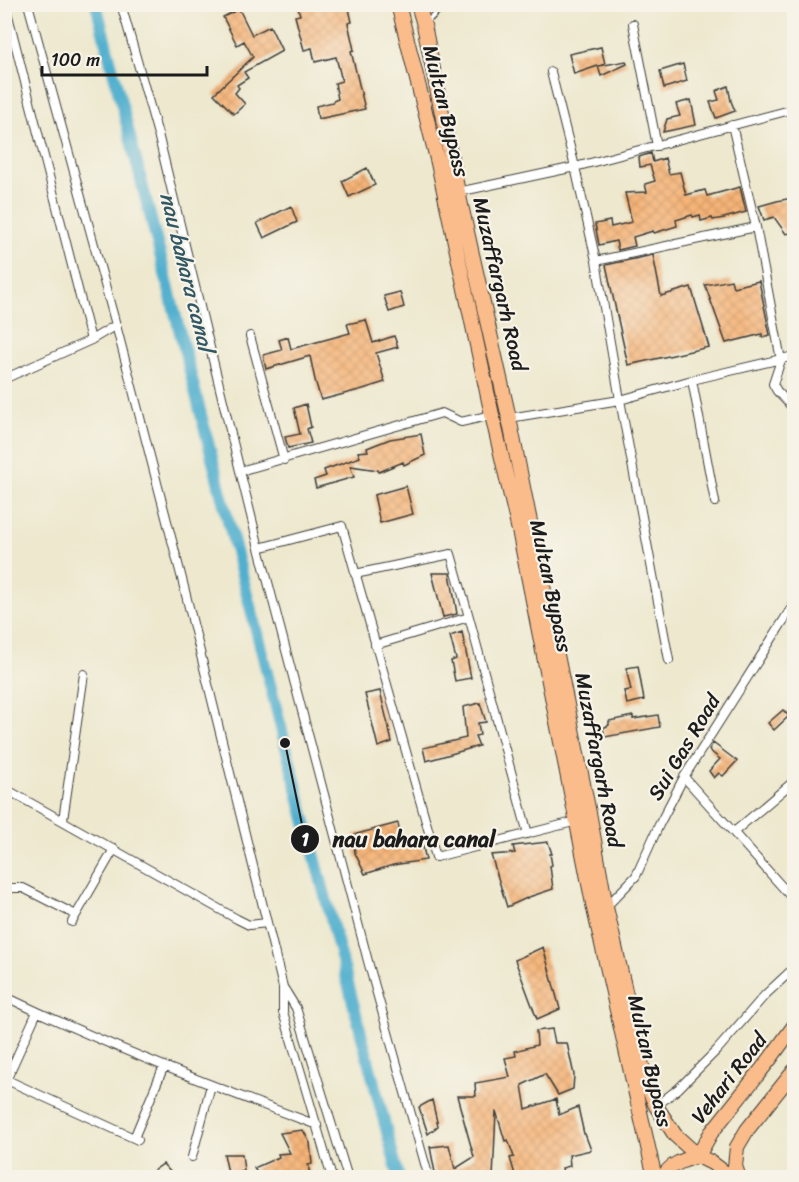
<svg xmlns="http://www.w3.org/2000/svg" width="799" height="1182" viewBox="0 0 799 1182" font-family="Sriracha,sans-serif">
  <defs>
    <pattern id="building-cross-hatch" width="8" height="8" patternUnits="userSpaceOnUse" patternTransform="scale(1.5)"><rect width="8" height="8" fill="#f6b477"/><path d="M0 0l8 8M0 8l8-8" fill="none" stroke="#d29a66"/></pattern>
  </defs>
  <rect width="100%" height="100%" fill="#f7f3e8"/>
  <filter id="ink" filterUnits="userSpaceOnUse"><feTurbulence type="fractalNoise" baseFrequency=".0167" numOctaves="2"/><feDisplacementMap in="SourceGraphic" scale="12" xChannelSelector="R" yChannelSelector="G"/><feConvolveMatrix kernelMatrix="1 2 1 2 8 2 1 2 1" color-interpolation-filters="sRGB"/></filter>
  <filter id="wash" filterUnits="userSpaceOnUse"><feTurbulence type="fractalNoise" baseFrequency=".008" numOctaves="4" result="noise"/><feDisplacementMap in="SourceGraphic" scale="24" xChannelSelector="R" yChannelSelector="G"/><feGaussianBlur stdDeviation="1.35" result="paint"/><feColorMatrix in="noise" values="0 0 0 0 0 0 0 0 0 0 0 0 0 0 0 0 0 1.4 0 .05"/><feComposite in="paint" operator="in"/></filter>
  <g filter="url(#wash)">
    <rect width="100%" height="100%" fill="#ede8ce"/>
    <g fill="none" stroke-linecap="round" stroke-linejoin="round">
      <path stroke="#4fafce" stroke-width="12" d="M96,4l189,739 114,435"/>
    </g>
    <g id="blocks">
      <path fill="url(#building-cross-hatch)" d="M312,4h36l4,18 -4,1 6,27 -3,1 14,58 -47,10 -2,-13 17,-4v-1l5,-2 -3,-16 7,-2 -6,-24 -21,5 -3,-14 -8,2 -9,-34 5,-1 -2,-7z
        M239,9l13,26 18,-9 12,25 -38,21 4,6 -11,7 2,3 -4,5 10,11 -11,10 -20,-20 39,-37 -9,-16 -7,4 -14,-28z
        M601,47l4,17 -6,2 27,-5 1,3 -26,12 -3,-10 -24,8 -5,-20z
        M683,64l4,17 -23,7 -4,-17z
        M728,86l3,15 4,10 -19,7 -6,-16 9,-2 -3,-9z
        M691,100l5,25 -33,7 4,-13 13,-3 -4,-12z
        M651,153l2,9 12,-4 4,16 11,-2 6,23 19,-5 2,6 33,-9 6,25 -22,6 -11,2 -1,-2 -11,3 -1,-6 -7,2 -1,-2 -16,5 1,6 -23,7 -1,-2 -20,6 2,9 -17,4 -2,-9 -17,4 -4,-21 15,-3 1,6 21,-5 -7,-29 22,-1 -2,-8 10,-3 -5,-16 -10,2 -1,-10z
        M367,168l8,17 -26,12 -7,-16z
        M792,198l1,3h2v31l-9,2 -12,-17 -10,3 -5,-14 18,-5z
        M291,206l6,16 -33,16 -7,-15z
        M653,255l8,41 30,-9 18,60 -81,18 -22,-100z
        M731,280l2,7 26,-6 11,54 -8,2v-3l-36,9 -21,-58z
        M400,292l4,15 -15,5 -5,-16z
        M366,320l7,23 21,-7 4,11 -22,6 9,29 -22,7 -42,11 -6,-20 -5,-24 -44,13 -3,-14 19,-5 -3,-10 9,-3 3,12 59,-16 -3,-9z
        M306,404l5,23 -4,2 4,14 -23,5 -3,-11 15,-3 -6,-26z
        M421,434l4,21 -21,10 -1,-3 -24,10 -1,-2 -28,-4 4,11 -38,11 -2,-8 12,-4 -2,-6 36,-13 -2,-5 10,-1 -1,-3 23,-9z
        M406,486l7,28 -33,9 -6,-28z
        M432,573h18l7,41 -14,3z
        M462,632l9,46 -16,3 -4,-20 5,-2 -6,-23z
        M638,666l6,34 -17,4 -3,-13 7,-1 -5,-22z
        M380,691l12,51 -14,5 -13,-53z
        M480,703l6,19 -8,1 2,12 -5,1 4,10 -53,15 -3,-13 43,-10 -3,-31z
        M783,710l6,6 -15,14 -6,-7z
        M658,715l2,12 -55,10 -2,-9 6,-3v-4l24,-5v3z
        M713,743l24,18 -14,15 -4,-3 -5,5 -5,-7 11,-12 -11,-9z
        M398,823l4,22 19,-6 5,21 -33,5 -28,9 -10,-21 -2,-18z
        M548,842l4,12h-2l2,11 -2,1 3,23 -24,8 -22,10 -16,-52 24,-2 -2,-7z
        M543,947l17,62 -23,10 -22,-59z
        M552,1029l3,14h12l7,32 -1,14 -15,6 -13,-21 -23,11 4,24 30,-10 3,16 19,-8 6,27h1l6,16 -22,5 1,11 -8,2 2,10h-48l-6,-20 4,-1 -6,-17 -3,1 -9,-30 -3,67h-57l-6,-31 19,-2 6,24 19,-12 -17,-61h19l-1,-13 35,-6 -5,-19 11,-2 -1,-5 22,-6 -1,-14z
        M432,1100l6,26 -10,8 -9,-27z
        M303,1130l7,13 2,21 -4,1 3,13h-51l-6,-10 25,-11 -1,-3 12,-1 -10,-20z
        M224,1154h18l2,17 -16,2z
        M163,1164l13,14h-33z"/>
    </g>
  </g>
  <g filter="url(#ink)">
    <use href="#blocks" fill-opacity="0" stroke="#3b3b37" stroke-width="1.5"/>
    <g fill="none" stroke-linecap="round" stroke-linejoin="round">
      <defs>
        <path id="lane" d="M425,24l20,-20"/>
        <path id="street" d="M5,4l86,336
          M28,4l88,321 66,254 101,408v25l49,166
          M121,4l38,134 81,333
          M633,24l24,122
          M551,72l24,95 21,94 24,139 49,260
          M732,125l24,102 25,133 -8,24 4,7 17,18
          M458,192l117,-25 219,-58
          M596,261l160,-34
          M250,336l34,124
          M4,379l87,-39 25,-15
          M692,380l23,122
          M509,418l111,-18 72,-20 102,-24
          M259,548l-19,-77 202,-58 19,9 31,-7
          M355,574l96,-20 18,63 -94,28
          M469,617l59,217
          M684,777l110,123
          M4,788l233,131 12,6 18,-2
          M63,820l21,-146
          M734,832l60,-51
          M4,890l9,-2h10l53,27
          M606,907l30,-31 23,-51 25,-48 110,-173
          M72,922l42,-73
          M283,987l13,21 52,170
          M4,996c102,49 207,90 313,129
          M7,1080l131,60
          M4,1085l33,-73
          M656,1106l22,-17 39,-39 48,-55 29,-27
          M134,1138l30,-72
          M192,1157l19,-72
          M429,1178l-60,-213 -110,-417 83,-22 94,331 145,-37"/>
        <path id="primary" d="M398,4l40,159 54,252 28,120 74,374 61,269
          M418,4l6,21 34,167 51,226 81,400 16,89 40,176 10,23 19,29 23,21 13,-23 59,-74 24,-33
          M663,1178c6,-14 21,-18 35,-22l14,7 20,15
          M739,1178l-4,-12 2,-19 10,-17 47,-59"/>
      </defs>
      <use href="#lane" stroke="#3b3b37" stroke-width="7"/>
      <use href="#street" stroke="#3b3b37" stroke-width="10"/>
      <use href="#primary" stroke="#3b3b37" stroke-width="16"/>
      <use href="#lane" stroke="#fff" stroke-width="4.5"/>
      <use href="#street" stroke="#fff" stroke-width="8"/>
      <use href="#primary" stroke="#fabc8b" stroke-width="14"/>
    </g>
  </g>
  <g text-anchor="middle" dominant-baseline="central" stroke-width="4.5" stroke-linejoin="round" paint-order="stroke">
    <g font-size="21" fill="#1c1c1c" stroke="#f7f3e8">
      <text transform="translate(446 111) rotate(76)">Multan Bypass</text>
      <text transform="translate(500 284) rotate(77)">Muzaffargarh Road</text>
      <text transform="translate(551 586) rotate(78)">Multan Bypass</text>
      <text transform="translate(684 747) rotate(-59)">Sui Gas Road</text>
      <text transform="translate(599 760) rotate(79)">Muzaffargarh Road</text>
      <text transform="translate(650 1061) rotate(77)">Multan Bypass</text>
      <text transform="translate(729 1078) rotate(-52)">Vehari Road</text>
    </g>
    <g font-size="22" font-style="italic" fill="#305763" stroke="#f7f3e8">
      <text transform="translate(187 272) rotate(76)">nau bahara canal</text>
    </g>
  </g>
  <path fill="none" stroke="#1c1c1c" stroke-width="2" d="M285 743L305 839"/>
  <g fill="#1c1c1c" stroke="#f7f3e8" stroke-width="2">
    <circle cx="285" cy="743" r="6"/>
    <circle cx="305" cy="839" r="15"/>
  </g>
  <g font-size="18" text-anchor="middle" font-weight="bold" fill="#fff">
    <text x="305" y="846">1</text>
  </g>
  <g font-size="22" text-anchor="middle" font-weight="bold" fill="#1c1c1c" stroke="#f7f3e8" stroke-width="4.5" stroke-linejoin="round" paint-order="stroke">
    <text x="414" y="847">nau bahara canal</text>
  </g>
  <rect width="799" height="1182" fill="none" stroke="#f7f3e8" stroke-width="24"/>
  <path d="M42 66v9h165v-9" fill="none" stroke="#1c1c1c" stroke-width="3"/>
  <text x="51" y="66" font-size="18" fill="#1c1c1c" stroke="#f7f3e8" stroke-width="4.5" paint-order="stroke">100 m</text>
</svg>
